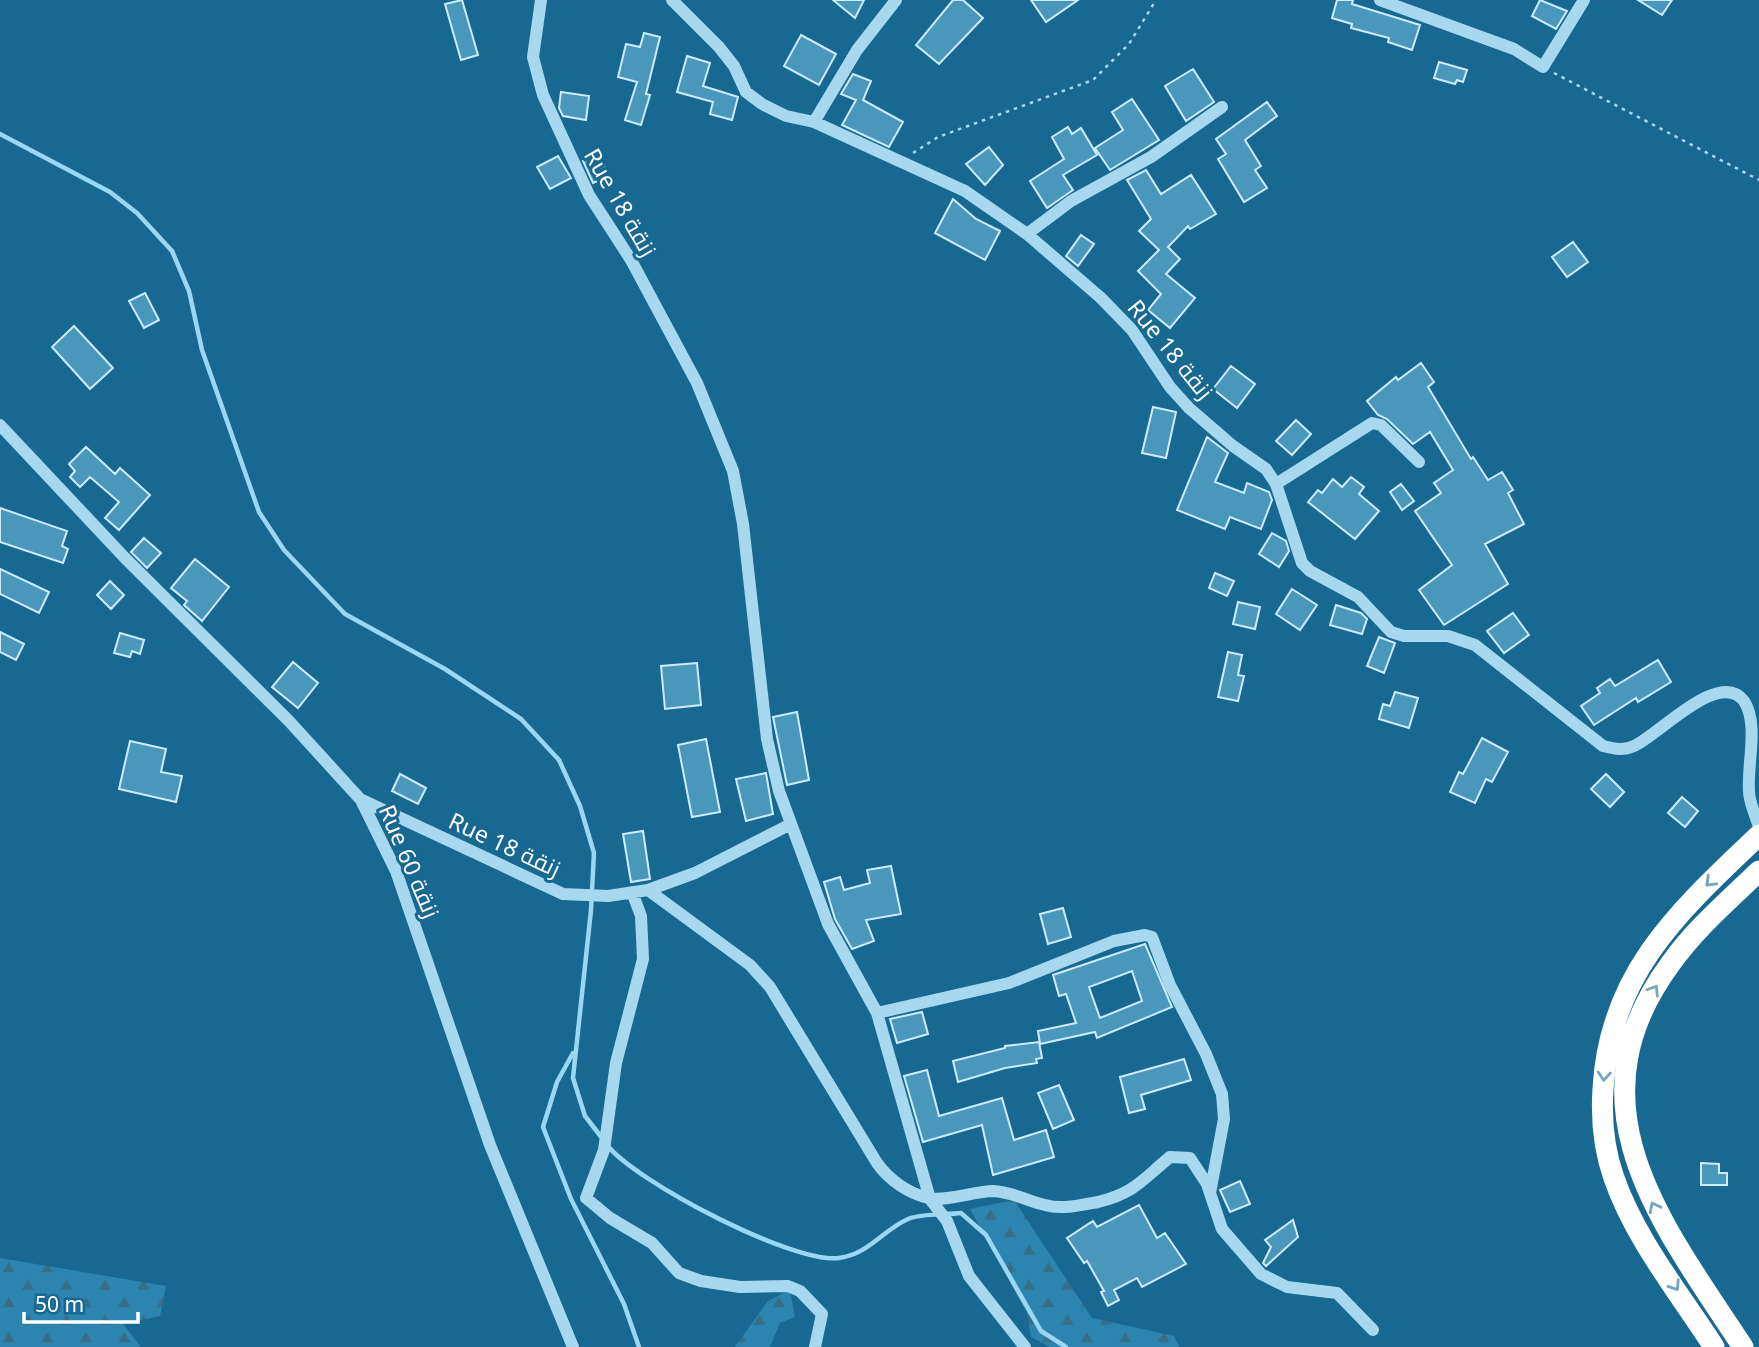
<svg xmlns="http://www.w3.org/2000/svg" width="1759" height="1347" viewBox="0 0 1759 1347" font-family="'Noto Sans',Cairo,sans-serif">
  <defs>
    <pattern id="forest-firs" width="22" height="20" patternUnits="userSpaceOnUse" patternTransform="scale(1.75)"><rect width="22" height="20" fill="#2b85af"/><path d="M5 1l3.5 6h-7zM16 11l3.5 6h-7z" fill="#386e87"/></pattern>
  </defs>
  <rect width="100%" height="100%" fill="#186991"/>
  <path fill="url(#forest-firs)" d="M1014,1200l78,118 82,18 5,11h-129l-19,-10 -4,-24 -57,-104z
    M0,1258l166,28 -6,30 -37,8 18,23h-141z
    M790,1290l5,27 -15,6 -10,24h-35l33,-46z"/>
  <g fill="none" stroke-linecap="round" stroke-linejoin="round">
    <path stroke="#99d7f2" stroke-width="4.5" d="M0,134l110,58 27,21 35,38 17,40 13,59 57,162 25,38 61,64 100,55 76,50 38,41 21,46 14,47 -3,57 -18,168 12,38 17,22
      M573,1053l-16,29 -14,45 28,72 53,105 15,43
      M607,1145c29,37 186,119 232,113 30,-4 44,-28 69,-39 14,-6 38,-4 53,-6l25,22 55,96 25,16"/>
  </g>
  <path fill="#4a97bc" stroke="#cdecfb" stroke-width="2" fill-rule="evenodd" d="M462,0l16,55 -17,5 -16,-56z
    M833,0h31l-9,18z
    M953,0h10l20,18 -44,46 -23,-19z
    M1031,0h47l-32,22z
    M1337,0h16l-1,4 68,21 -8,25 -24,-8 1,-4 -38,-10 1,-4 -20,-6z
    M1540,0l27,11 -11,18 -24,-13z
    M1638,0h34l-10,15z
    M644,33l16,4 -14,57 4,1 -9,30 -16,-5 12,-38 -19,-5 8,-33 14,3z
    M801,35l35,19 -17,31 -35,-19z
    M687,56l23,7 -7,23 35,11 -6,23 -22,-6 3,-12 -36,-10z
    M1439,62l28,8 -4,12 -6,-2 -2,4 -21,-6z
    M1193,69l21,33 -28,19 -21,-35z
    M853,74l18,7 -8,19 40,22 -14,25 -47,-22 14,-25 -15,-6z
    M561,92l28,4 -3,24 -23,-4 -4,-8z
    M1132,99l27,41 -49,30 -15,-22 28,-18 -11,-18z
    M1267,102l10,14 -32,24 16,26 -6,4 12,18 -23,14 -26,-43 8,-5 -10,-15z
    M1068,127l4,7 9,-6 16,27 -34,20 10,15 -26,18 -17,-27 34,-22 -12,-22z
    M989,147l14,18 -18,20 -19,-21z
    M598,154l11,22 -16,7 -10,-22z
    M558,156l13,22 -21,11 -13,-22z
    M1146,170l15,24 30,-19 25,39 -26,15 -2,-3 -20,21 12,12 -14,15 29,24 -25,30 -22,-18 13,-16 -23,-23 21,-21 -20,-19 12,-12 -24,-39z
    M953,199l23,20 24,12 -15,29 -50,-27z
    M1081,235l13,9 -16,22 -12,-10z
    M1573,242l15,20 -21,15 -15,-20z
    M145,293l14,27 -15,8 -15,-27z
    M74,326l39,42 -23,21 -38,-42z
    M1421,363l13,19 -6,5 43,72 2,-2 15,23 14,-8 11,18 -5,3 16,31 -39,20 23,40 -64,41 -25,-35 33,-25 -37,-54 26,-18 -7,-10 19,-13 -23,-38 -17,12 -26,-25 -9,-4 -11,-14 29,-24 2,3z
    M1231,366l24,18 -18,24 -24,-19z
    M1153,407l23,5 -10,46 -24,-5z
    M1296,420l15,14 -19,21 -16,-14z
    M1207,437l21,16 -13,29 29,11 3,-10 22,9 3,8 -11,29 -31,-12 -5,12 -48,-19z
    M86,447l29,27 5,-6 30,27 -31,35 -14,-12 14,-16 -29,-25 -10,10 -10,-10 5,-6 -6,-7z
    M1351,477l13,10 -5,7 20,17 -24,28 -47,-37 10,-12 4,3 11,-14 9,8z
    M1401,484l13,17 -12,9 -12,-18z
    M0,508l67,23 -5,15 6,3 -5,14 -63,-21z
    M1272,533l14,8 3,10 -10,16 -20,-13z
    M144,538l17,15 -14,15 -16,-16z
    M195,559l34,28 -27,34 -18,-16 3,-4 -16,-13z
    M0,569l49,23 -10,21 -39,-19z
    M1215,573l19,8 -7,15 -18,-8z
    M110,581l14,14 -13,14 -14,-14z
    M1292,589l25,16 -17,25 -24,-16z
    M1238,602l22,5 -5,22 -22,-5z
    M1336,605l25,8 6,6 -5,15 -32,-9z
    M1513,613l16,22 -25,18 -17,-22z
    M0,632l24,12 -8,16 -16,-8z
    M120,633l24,7 -4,14 -8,-3 -2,6 -16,-4z
    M1379,637l16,6 -11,30 -17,-7z
    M1228,652l14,3 -4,20 6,1 -6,25 -20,-4z
    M1658,660l13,22 -33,20 -2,-4 -42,27 -13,-19 19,-13 -3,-5 13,-9 5,7z
    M293,662l25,21 -20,25 -26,-21z
    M697,663l4,42 -36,4 -4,-43z
    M1395,692l23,6 -9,30 -30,-9 4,-15 7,2z
    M797,712l12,68 -22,5 -14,-68z
    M1482,738l26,14 -16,30 -6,-3 -11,24 -25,-11 9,-20 4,2z
    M706,739l14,73 -28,5 -14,-72z
    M130,741l36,8 -5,23 21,4 -6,26 -57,-13z
    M766,773l7,41 -27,7 -10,-42z
    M400,774l26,14 -8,16 -26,-13z
    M1606,774l18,18 -14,15 -19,-18z
    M1682,797l16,14 -13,16 -17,-14z
    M643,831l7,48 -19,3 -8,-48z
    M891,866l10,48 -35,6 8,21 -22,8 -17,-30 -11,-37 16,-5 4,13 26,-7 -3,-13z
    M1063,908l8,29 -23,7 -8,-30z
    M1145,944l27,63 -75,31 -2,-6 -55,12 -2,-13 38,-8 -10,-29 -7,2 -6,-21zM1132,971l10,30 -42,17 -11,-31z
    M922,1012l6,22 -31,9 -7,-24z
    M1039,1042l3,16 -6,1 1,4 -32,5 -47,14 -5,-21 52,-13v-2z
    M1184,1059l7,21 -50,15 4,14 -16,4 -9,-36z
    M927,1070l12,46 63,-18 12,42 32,-10 8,27 -61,18 -11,-50 -59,17 -19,-66z
    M1059,1085l15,35 -21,9 -15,-36z
    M1701,1163l18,1v9h8v12h-26z
    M1240,1181l10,23 -20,8 -10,-22z
    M1139,1205l18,33 8,-5 21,31 -44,23 -5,-9 -23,12 5,10 -11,6 -7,-14 3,-1 -17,-30 -3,2 -17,-25 26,-17 4,6z
    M1293,1220l5,17 -32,29 -3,-3 8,-16 -6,-7z"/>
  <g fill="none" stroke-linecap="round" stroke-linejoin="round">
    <path stroke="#a7d8ef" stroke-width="2.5" stroke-dasharray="3.5 5" stroke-linecap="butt" d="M1554,73l205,107
      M913,153l25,-16 155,-57 36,-36 27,-44"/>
    <path stroke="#a7d8ef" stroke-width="12" d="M541,0l-8,57 10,38 46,100 42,65 66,123 36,88 10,53 24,215 12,52 49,133 49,89 53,186 17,22 22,55 56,71
      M672,0l47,47 15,19 12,26 16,12 24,12 28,6 151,69 62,43 74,64 31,32 38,57 19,21 44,38 33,23 10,15 26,79 8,8 48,26 33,35 13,4h44l27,9 128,101c12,3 19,5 31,0 24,-10 85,-78 110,-45 15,23 3,63 5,90 0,12 7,25 10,36
      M1380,0l134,49 29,18 41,-67
      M814,122l43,-72 39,-50
      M1027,234l44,-33 80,-44 71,-50
      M0,425l125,133 164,163 72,79 35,71 94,274 83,202
      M1276,484l96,-61 9,2 38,37
      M362,800l201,94 45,2 40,-6 47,-17 96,-49
      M648,890l102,75 20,22 107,176c12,17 32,31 52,35 16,4 46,-7 64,-7 20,1 34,10 52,14 16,5 37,0 53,-3 37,-9 45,-23 72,-45l20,1 17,26 15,45 39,45 26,13 50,6 36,37
      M632,892l9,24 2,43 -27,104 -12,87 -18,48 24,20 42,25 27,30 22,8 39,6 48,-1 12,5 22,23 -7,33
      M877,1013l132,-30 105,-42 31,-6 7,2 18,48 36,69 16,40 2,25 -14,74"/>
    <path stroke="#fff" stroke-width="21" d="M1714,1347c-34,-53 -79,-108 -100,-169 -10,-28 -13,-59 -11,-89 6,-116 77,-179 156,-254
      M1743,1347c-80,-122 -178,-241 -72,-384 24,-34 58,-63 88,-92"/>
  </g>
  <defs><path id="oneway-chevron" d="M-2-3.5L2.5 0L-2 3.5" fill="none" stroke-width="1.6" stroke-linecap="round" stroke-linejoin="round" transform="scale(1.75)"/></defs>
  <g stroke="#74a5bd">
    <use href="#oneway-chevron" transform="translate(1710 882) rotate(136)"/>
    <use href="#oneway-chevron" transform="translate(1654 990) rotate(-58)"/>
    <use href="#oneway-chevron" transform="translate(1604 1076) rotate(95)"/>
    <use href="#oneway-chevron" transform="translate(1654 1207) rotate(-117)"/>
    <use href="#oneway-chevron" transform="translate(1675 1286) rotate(57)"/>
  </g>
  <g text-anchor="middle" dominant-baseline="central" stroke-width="6" stroke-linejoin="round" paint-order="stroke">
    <g font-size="23" fill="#fff" stroke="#186991">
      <text transform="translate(621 202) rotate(60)">Rue 18 زنقة</text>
      <text transform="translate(1171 349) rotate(51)">Rue 18 زنقة</text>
      <text transform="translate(505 844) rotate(25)">Rue 18 زنقة</text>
      <text transform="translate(410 861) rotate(67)">Rue 60 زنقة</text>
    </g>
  </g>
  <path d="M24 1312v10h114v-10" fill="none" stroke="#ffffff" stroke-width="3.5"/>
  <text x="35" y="1312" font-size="21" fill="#ffffff" stroke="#186991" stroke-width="5" paint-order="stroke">50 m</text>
</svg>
